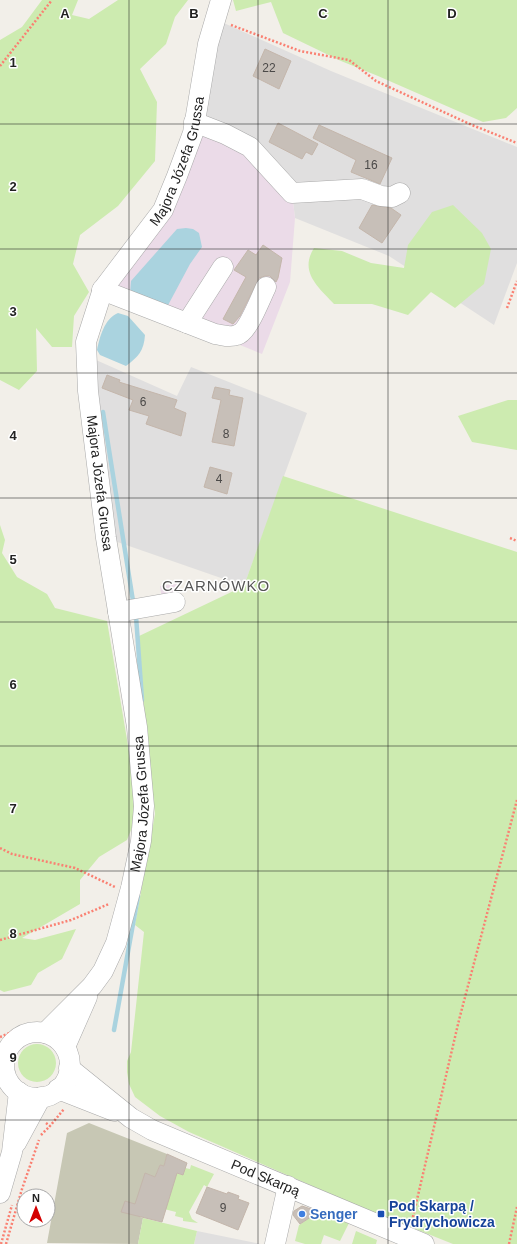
<svg xmlns="http://www.w3.org/2000/svg" width="517" height="1244" viewBox="0 0 517 1244" font-family="Arial,sans-serif">
  <rect width="100%" height="100%" fill="#f2efe9"/>
  <path fill="#e0dfdf" d="M215,19l116,52 186,76v116l-23,62 -105,-69 -94,-38 -3,-25 -98,-71z
    M87,356l90,40 14,-29 116,46 -63,173 -138,-48z
    M197,1231l64,13h-67z"/>
  <path fill="#ebdbe8" d="M193,133l32,1 67,59 3,25 -5,64 -28,72 -159,-65 60,-79z
    M177,584l3,20 -17,3 -3,-21z"/>
  <path fill="#c7c7b4" d="M89,1123l78,31 -3,12 -4,-1 -5,12 -9,-3 3,19 -9,24 3,1 -5,26 -91,-1 20,-110z"/>
  <path fill="#cdebb0" d="M42,0h36l-6,15 17,4 29,-19h70l-13,17 -9,27 -26,25 17,33 -2,59 -37,45 -38,29 -7,29 16,28 -15,24 -2,31h-20l-16,-19 1,43 -18,19 -19,-10v-340l22,-13z
    M233,0h284v108l-11,10 -23,4 -105,-46 -37,-15 -58,-28 -12,-31 -35,9z
    M453,205l29,28 9,16 -7,35 -29,24 -24,-16 -23,23 -36,-11h-38c-16,-17 -35,-32 -20,-56l28,3 29,12 33,5 4,-23 24,-33z
    M508,400h9v50l-45,-8 -14,-26z
    M283,476l234,76v692h-64l-95,-38 -169,-74 -29,-16 -25,-19 -6,-13 -2,-12v-11l4,-9 13,-120 -9,-7 20,-111 -18,-177 107,-51z
    M0,525l5,15 -3,13 15,24 30,17 8,14 52,13 28,166 -2,38 -6,15 -28,17 -19,23v24l-58,34 13,2 41,-11 -14,30 -24,14 -7,12 -27,7 -4,-2z
    M18 1063a19 19 0 1 1 38 0a19 19 0 1 1-38 0Z
    M191,1165l23,9 -7,13 -3,-2 -15,27 3,7 6,4 -15,-2v-3l-8,-2 1,-4 -12,-3 12,-36 7,2 2,-7 5,1z
    M313,1209l36,14 -9,18 -16,-6 -3,9h-16l-10,-3 4,-16 15,-10z
    M143,1218l54,13 -3,13h-56z
    M356,1231l21,9 -1,4h-24z"/>
  <path fill="#aad3df" d="M186,228l7,1 6,4 3,14 -12,17 -24,45 -36,-16 1,-12 46,-52z
    M118,313l10,3 17,19c-1,16 -7,22 -19,31l-26,-11 -3,-5c3,-13 7,-31 21,-37z"/>
  <g fill="none" stroke-linecap="round" stroke-linejoin="round">
    <path stroke="#aad3df" stroke-width="4.5" d="M103,412l30,189
      M136,616l6,84
      M114,1030l24,-134"/>
  </g>
  <path fill="#c7bfb8" stroke="#c4b6ab" d="M265,49l26,12 -12,28 -26,-13z
    M278,123l40,21 -6,11 -6,-3 -4,7 -33,-17z
    M319,125l73,33 -12,26 -29,-12 5,-12 -43,-22z
    M372,205l19,3 10,7 -19,28 -23,-15z
    M263,245l19,13 -4,20 -2,4 -6,-6h-5l-6,2 -19,38 -7,8 -10,-5 23,-42 -12,-7 14,-20 8,5z
    M107,375l13,5 -1,2 58,18 -3,8 12,5 -5,23 -35,-12 3,-8 -20,-6 4,-10 -31,-12z
    M215,387l15,3 -1,5 14,3 -9,48 -22,-4 9,-42 -9,-2z
    M210,467l22,6 -5,21 -23,-7z
    M167,1154l20,9 -4,12 -6,-2 -15,49 -41,-10 4,-11 10,3 10,-31 10,4 5,-12 4,1z
    M207,1187l20,7 1,-2 11,4 -1,3 11,4 -11,27 -42,-17z
    M302,1206l9,3 3,6 -14,9 -7,-9 1,-4z"/>
  <g fill="none" stroke-linecap="round" stroke-linejoin="round">
    <defs>
      <g id="minor">
        <path d="M194,122l31,12 25,13 42,46 70,-4 19,7 11,1 8,-4"/>
        <path d="M102,290l113,44c8,1 14,4 22,1 11,-3 23,-36 29,-48"/>
        <path d="M187,323l36,-56"/>
        <path d="M118,612l57,-10"/>
        <circle cx="37" cy="1065" r="33"/>
        <path id="s1" d="M45,1033l47,-47 11,-15 13,-28 15,-55 10,-47 3,-35 -7,-79 -31,-189 -18,-147 -2,-49 17,-53 60,-79 14,-34 16,-43 15,-89 13,-44"/>
        <path d="M65,1047l22,-50"/>
        <path id="s2" d="M69,1068l62,50 21,12 272,114"/>
        <path d="M58,1089l56,22"/>
        <path d="M16,1143l25,-46"/>
        <path d="M0,1193l12,-41 7,-60"/>
        <path d="M275,1244l13,-58"/>
      </g>
    </defs>
    <use href="#minor" stroke="#a9a9a9" stroke-width="21"/>
    <path stroke="#fa8072" stroke-width="2.5" stroke-dasharray="2 2" stroke-linecap="butt" d="M231,25l69,26 49,9 27,21 96,44 45,18
      M0,66l52,-66
      M507,308l10,-27
      M510,538l7,3
      M0,848l12,6 63,14 40,19
      M0,940l71,-20 38,-16
      M0,1037l29,-12
      M0,1076l4,7
      M46,1123l4,3 14,-17
      M41,1135l9,-9
      M412,1221l47,-201 58,-220
      M1,1244l11,-39
      M6,1244l16,-55 17,-49
      M509,1244l8,-37"/>
    <use href="#minor" stroke="#fff" stroke-width="20"/>
  </g>
  <path fill="none" stroke="#222" stroke-width="1" stroke-opacity="0.55" d="M129,0v1244M258,0v1244M388,0v1244M0,124h517M0,249h517M0,373h517M0,498h517M0,622h517M0,746h517M0,871h517M0,995h517M0,1120h517"/>
  <circle fill="#3f7fe0" stroke="#fff" stroke-width="1.5" cx="302" cy="1214" r="4"/>
  <rect fill="#1a4fb4" stroke="#fff" stroke-width="1.5" x="377" y="1210" width="8" height="8" rx="2"/>
  <g text-anchor="middle" dominant-baseline="central" stroke-width="3" stroke-linejoin="round" paint-order="stroke">
    <g font-size="12" fill="#4b4948">
      <text x="269" y="68">22</text>
      <text x="371" y="165">16</text>
      <text x="143" y="402">6</text>
      <text x="226" y="434">8</text>
      <text x="219" y="479">4</text>
      <text x="223" y="1208">9</text>
    </g>
    <g font-size="14" fill="#222" stroke="#fff">
      <text stroke="none"><textPath href="#s1" startOffset="930">Majora Józefa Grussa</textPath></text>
      <text transform="translate(100 483) rotate(83)">Majora Józefa Grussa</text>
      <text stroke="none"><textPath href="#s1" startOffset="258">Majora Józefa Grussa</textPath></text>
      <text stroke="none"><textPath href="#s2" startOffset="227">Pod Skarpą</textPath></text>
    </g>
    <g font-size="14" font-weight="bold" fill="#164399" stroke="#fff" text-anchor="start">
      <text x="389" y="1206">Pod Skarpą /<tspan x="389" dy="16">Frydrychowicza</tspan></text>
    </g>
    <g font-size="14" font-weight="bold" fill="#366cbe" stroke="#fff" text-anchor="start">
      <text x="310" y="1214">Senger</text>
    </g>
    <g font-size="15" letter-spacing="1" fill="#555" stroke="#fff">
      <text x="216" y="585">CZARNÓWKO</text>
    </g>
  </g>
  <g font-size="13" text-anchor="middle" font-weight="bold" fill="#222" stroke="#fff" stroke-width="3" stroke-linejoin="round" paint-order="stroke">
    <text x="65" y="18">A</text>
    <text x="194" y="18">B</text>
    <text x="323" y="18">C</text>
    <text x="452" y="18">D</text>
    <text x="13" y="67">1</text>
    <text x="13" y="191">2</text>
    <text x="13" y="316">3</text>
    <text x="13" y="440">4</text>
    <text x="13" y="564">5</text>
    <text x="13" y="689">6</text>
    <text x="13" y="813">7</text>
    <text x="13" y="938">8</text>
    <text x="13" y="1062">9</text>
  </g>
  <g transform="translate(36 1208)"><circle r="19" fill="#ffffff" stroke="#a7a7a7"/>
  <path d="M0-3L7 15L0 10L-7 15Z" fill="#d40000"/>
  <text y="-6" font-size="11" font-weight="bold" text-anchor="middle" fill="#222222">N</text>
  </g>
</svg>
